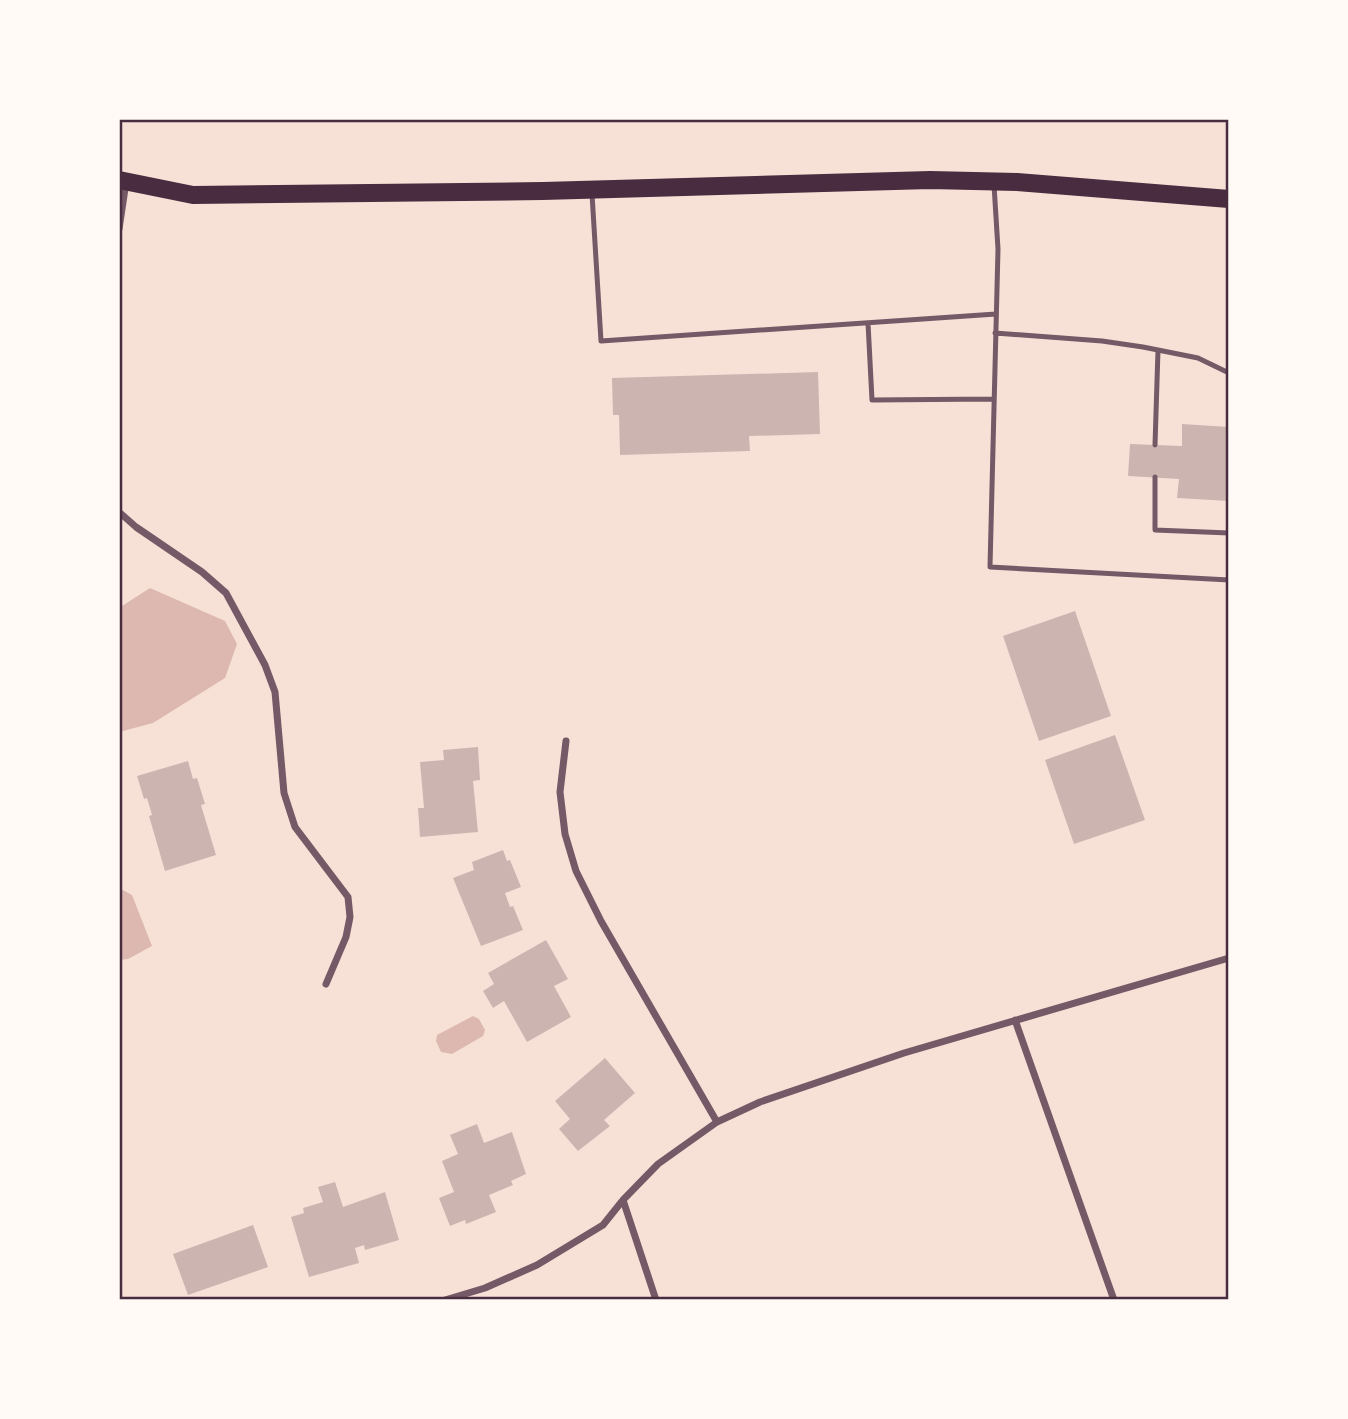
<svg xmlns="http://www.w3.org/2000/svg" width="1348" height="1419" viewBox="0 0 1348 1419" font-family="'Archivo Narrow',sans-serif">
  <rect width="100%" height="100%" fill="#f7e1d7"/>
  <path fill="#dcb8b0" d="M150,588l75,33 12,23 -12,34 -72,45 -34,9v-124z
    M119,888l13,7 20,51 -24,13 -9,1z
    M473,1016l6,3 6,11 -2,6 -31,18 -11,-2 -5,-11 1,-6z"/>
  <path fill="#ccb4b1" d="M818,372l2,62 -71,2 1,15 -130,4 -1,-40h-6l-1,-37z
    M1182,424l47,3v74l-52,-3 2,-19 -51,-3 2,-32 52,2z
    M1075,611l36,105 -72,25 -36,-105z
    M1115,735l30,85 -71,24 -29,-84z
    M478,747l2,33 -7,1 5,51 -58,5 -2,-29h6l-4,-46 24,-2 -1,-10z
    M188,761l5,18 4,-1 8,26 -4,1 15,50 -51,16 -16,-55 3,-1 -5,-17 -3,1 -7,-23z
    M503,850l4,11 3,-1 11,27 -16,6 5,14 3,-1 10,24 -42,16 -28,-68 21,-8 -2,-8z
    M546,940l22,39 -14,7 17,31 -44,25 -23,-41 -11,7 -10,-17 11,-7 -6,-11z
    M605,1058l30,35 -31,27 6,6 -32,25 -19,-22 11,-10 -15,-18z
    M477,1124l7,19 28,-11 14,42 -15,7 2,4 -24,10 7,17 -30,12 -1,-4 -15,6 -11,-28 15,-6 -12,-31 16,-7 -8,-19z
    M335,1182l8,25 42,-15 14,48 -34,10 -1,-5 -9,3 4,15 -50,14 -18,-60 13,-4 -1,-5 20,-6 -5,-15z
    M253,1225l15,42 -80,28 -15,-41z"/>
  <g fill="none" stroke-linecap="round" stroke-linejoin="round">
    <path stroke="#755966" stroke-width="5" d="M994,185l4,64 -8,318 239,13
      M592,194l9,147 395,-27
      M868,323l4,77 122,-1
      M995,333l107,8 41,6 55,11 31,15
      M1155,445l3,-95
      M1155,477v53l74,3"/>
    <path stroke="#755966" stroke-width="7" d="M119,229l7,-47
      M119,512l17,15 66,45 24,21 39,72 10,27 9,101 11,34 53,70 2,20 -4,20 -20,47
      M566,741l-6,51 5,42 11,37 25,50 116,201
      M1015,1020l99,280
      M623,1200l33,100
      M445,1300l40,-12 52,-23 66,-40 20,-25 35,-36 59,-42 43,-20 144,-49 325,-95"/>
    <path stroke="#4a2c40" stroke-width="18" d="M119,180l74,15 350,-4 387,-11 87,2 212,17"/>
  </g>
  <rect width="1348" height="1419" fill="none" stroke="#fffaf5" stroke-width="242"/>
  <rect x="121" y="121" width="1106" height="1177" fill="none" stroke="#4a2c40" stroke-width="2.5"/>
</svg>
